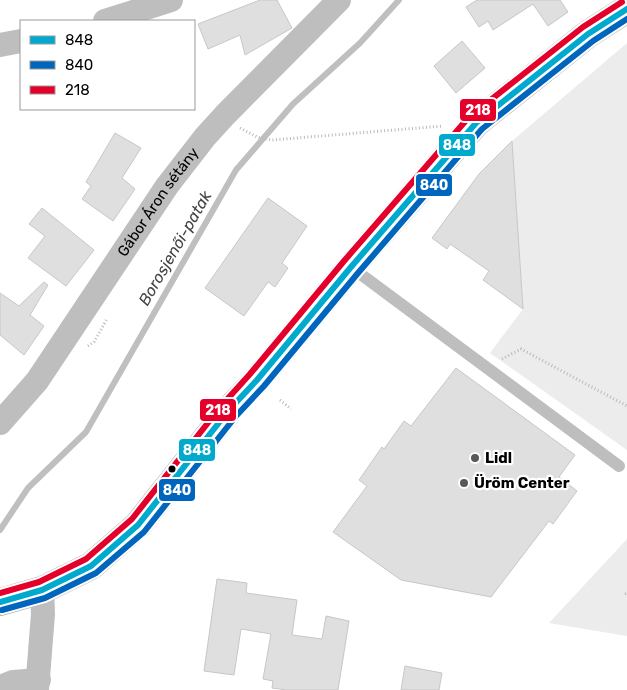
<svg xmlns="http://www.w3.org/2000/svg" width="627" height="690" viewBox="0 0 627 690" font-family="Rubik,sans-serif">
  <rect width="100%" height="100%" fill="#fff"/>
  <path fill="#ececec" d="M627,43v407l-137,-97 33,-44 -11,-168z
    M627,539v97l-78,-13z"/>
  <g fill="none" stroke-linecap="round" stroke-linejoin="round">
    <path stroke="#bfbfbf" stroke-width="6" d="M0,530l28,-42 58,-56 150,-262 57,-66 67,-61 39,-43"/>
  </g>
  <path fill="#dfdfdf" stroke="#c7c7c7" d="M260,0h17l15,28 -47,27 -5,-20 -32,14 -10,-25z
    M477,0h83l8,12 -20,14 -15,-22 -40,26 -5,-9 -9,6 -13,-20z
    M462,41l23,27 -29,25 -22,-27z
    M115,133l26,15 -19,30 13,11 -22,32 -31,-22 9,-13 -5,-4z
    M512,141l11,168 -40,-29 6,-9 -39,-27 -3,5 -15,-11 47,-64z
    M268,198l39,28 -25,37 6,5 -13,19 -7,-5 -24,34 -39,-28z
    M42,208l52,42 -28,36 -38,-28 17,-22 -16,-12z
    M44,282l4,3 -18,30 14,11 -20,29 -24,-20v-42l19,13z
    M456,368l119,87 -16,22 18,14 -24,33 -4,-3 -58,76 -90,-17 -68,-48 34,-46 -8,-6 23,-33 2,2 20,-28 7,5z
    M217,579l30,4 -1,10 51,7 -5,35 30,4 4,-23 23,5 -11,69h-51l-15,-2 1,-7 -10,-2 8,-45 -30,-5 -7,46 -30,-4z
    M405,666l37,7 -3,17h-38z"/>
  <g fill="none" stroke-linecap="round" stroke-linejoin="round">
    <path stroke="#b9b9b9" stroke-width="3" stroke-dasharray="1 2.5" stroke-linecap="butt" d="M240,128l17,9 15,3 171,-14
      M88,346l6,-4 13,-23
      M502,359l19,-10 106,57
      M280,400l11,9
      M625,594l2,-1"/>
    <path stroke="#bebebe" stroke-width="12" d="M351,267l268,199"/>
    <g stroke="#bebebe" stroke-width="24">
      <path d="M105,21l66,-21"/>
      <path d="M0,45l21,-4"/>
      <path id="s1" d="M0,423l37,-42 130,-195 38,-49 20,-22 114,-115"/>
      <path d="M0,687l13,-5 26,-2"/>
      <path d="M37,690l6,-76 -1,-24"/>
    </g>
    <path stroke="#b8b8b8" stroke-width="28" d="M0,602l42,-12 49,-24 47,-41 91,-115 28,-30 94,-113 125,-144 112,-89 39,-25"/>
    <defs>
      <path id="bus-1" d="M0,602l42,-12 49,-24 47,-41 91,-115 28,-30 94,-113 125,-144 112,-89 39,-25"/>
      <path id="bus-2" d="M2,610l43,-12 51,-25 48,-41 92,-116 28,-30 94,-113 124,-144 111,-88 34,-22"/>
      <path id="bus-3" d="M0,593l39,-11 47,-23 46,-40 90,-114 28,-31 94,-113 125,-144 114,-90 39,-25"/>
    </defs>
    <use href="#bus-1" stroke="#fff" stroke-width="10"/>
    <use href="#bus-2" stroke="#fff" stroke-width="10"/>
    <use href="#bus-3" stroke="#fff" stroke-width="10"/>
    <use href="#bus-1" stroke="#00a9ce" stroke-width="6"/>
    <use href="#bus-2" stroke="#0065bd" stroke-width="6"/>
    <use href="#bus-3" stroke="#e4002b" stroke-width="6"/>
  </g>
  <g fill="#595959" stroke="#fff" stroke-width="2">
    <circle cx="475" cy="458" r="5"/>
    <circle cx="464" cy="483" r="5"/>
  </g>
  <circle fill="#000" stroke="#fff" stroke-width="2" cx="172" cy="469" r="4.5"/>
  <g text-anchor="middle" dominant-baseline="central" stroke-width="4.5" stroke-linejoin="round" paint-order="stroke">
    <g font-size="15" fill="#000" stroke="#fff">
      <text stroke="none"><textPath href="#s1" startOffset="272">Gábor Áron sétány</textPath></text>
    </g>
    <g font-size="15" font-weight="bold" fill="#000" stroke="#fff" text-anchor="start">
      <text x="485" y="458">Lidl</text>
      <text x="474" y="483">Üröm Center</text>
    </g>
    <g font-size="16" font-style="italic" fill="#444" stroke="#fff">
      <text transform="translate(175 248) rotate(-60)">Borosjenői-patak</text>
    </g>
  </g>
  <g stroke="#fff" stroke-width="2">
    <rect x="459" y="98" width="38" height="24" rx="5" fill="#e4002b"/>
    <rect x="438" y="133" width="38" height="24" rx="5" fill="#00a9ce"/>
    <rect x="415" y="173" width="38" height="24" rx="5" fill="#0065bd"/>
    <rect x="199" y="398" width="38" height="24" rx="5" fill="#e4002b"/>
    <rect x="178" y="438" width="38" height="24" rx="5" fill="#00a9ce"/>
    <rect x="158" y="478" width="38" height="24" rx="5" fill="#0065bd"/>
  </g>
  <g font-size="14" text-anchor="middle" font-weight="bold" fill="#fff">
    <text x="478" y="115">218</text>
    <text x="457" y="150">848</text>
    <text x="434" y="190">840</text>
    <text x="218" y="415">218</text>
    <text x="197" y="455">848</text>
    <text x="177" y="495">840</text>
  </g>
  <rect x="20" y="20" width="175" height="90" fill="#ffffff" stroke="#999999"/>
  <rect x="30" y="36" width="25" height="8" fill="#00a9ce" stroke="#999999"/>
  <text x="65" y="45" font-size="15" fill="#000000">848</text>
  <rect x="30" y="61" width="25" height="8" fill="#0065bd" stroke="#999999"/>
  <text x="65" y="70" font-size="15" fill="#000000">840</text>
  <rect x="30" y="86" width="25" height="8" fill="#e4002b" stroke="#999999"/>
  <text x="65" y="95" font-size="15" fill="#000000">218</text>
</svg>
